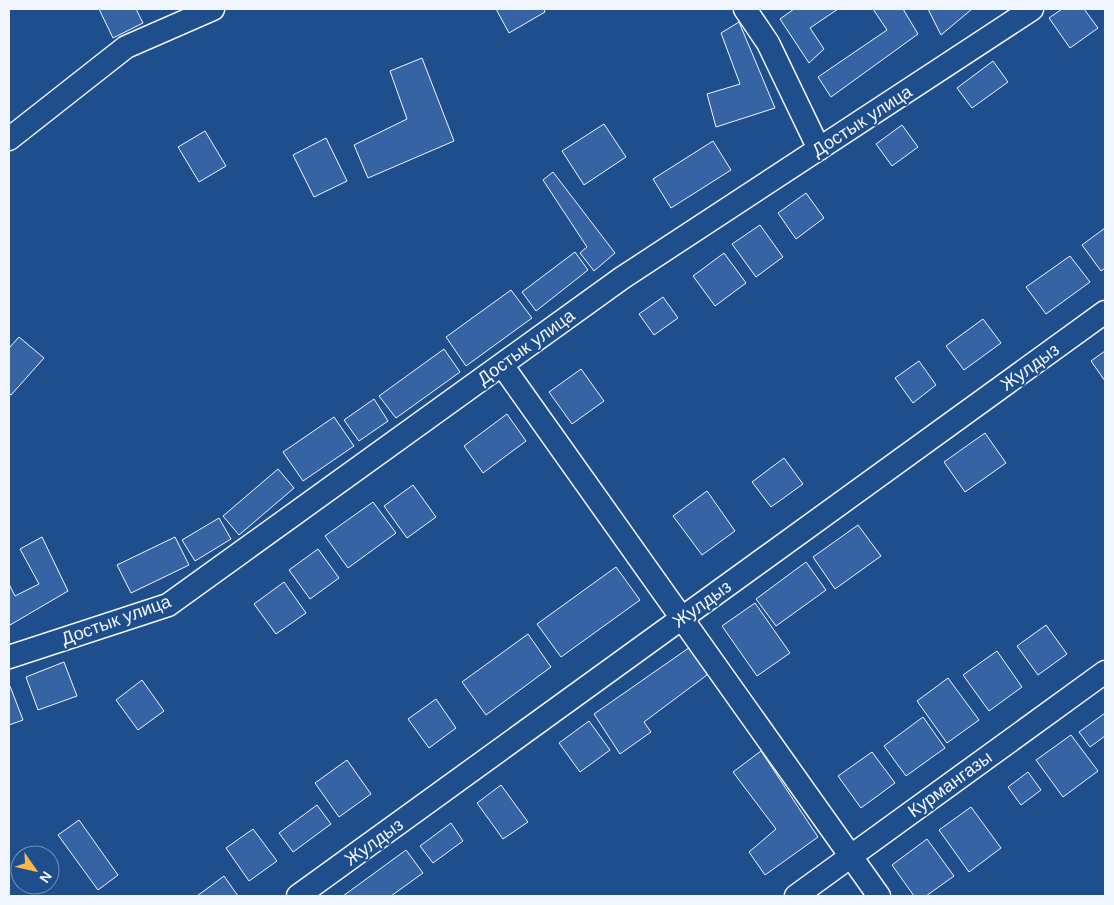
<svg xmlns="http://www.w3.org/2000/svg" width="1114" height="905" viewBox="0 0 1114 905" font-family="Helvetica,sans-serif">
  <rect width="100%" height="100%" fill="#1f4e8c"/>
  <path fill="#3563a3" stroke="#f2f6ff" d="M99,9h37l7,14 -30,15z
    M496,9h48l1,3 -36,21z
    M794,9h44l-28,19 14,21 -15,14 -29,-44z
    M873,9h30l15,25 -87,63 -13,-20 69,-47z
    M928,9h44l-31,26z
    M1062,9h22l14,19 -28,20 -21,-30z
    M739,22l36,86 -59,19 -9,-33 33,-10 -19,-51z
    M422,58l32,83 -86,37 -14,-33 53,-26 -17,-48z
    M993,61l15,21 -36,26 -15,-20z
    M604,124l22,33 -42,28 -22,-34z
    M902,125l16,22 -26,19 -16,-22z
    M205,131l21,35 -27,16 -21,-35z
    M326,138l21,43 -33,16 -21,-42z
    M713,141l18,29 -60,38 -18,-29z
    M553,172l62,81 -21,18 -14,-18 7,-6 -44,-67z
    M806,193l18,25 -28,21 -18,-26z
    M760,225l23,32 -27,20 -24,-33z
    M1105,228v40l-4,3 -19,-26z
    M575,252l13,18 -52,41 -14,-19z
    M724,253l22,30 -31,23 -22,-30z
    M1070,256l20,26 -44,32 -20,-27z
    M511,290l21,28 -66,48 -20,-29z
    M663,297l15,21 -24,17 -15,-21z
    M983,319l18,24 -37,27 -18,-24z
    M19,337l25,21 -33,37 -2,-2v-45z
    M444,349l16,23 -64,46 -17,-22z
    M1105,351v30l-14,-20z
    M919,361l17,24 -23,18 -18,-25z
    M581,369l23,32 -32,23 -23,-32z
    M374,399l14,22 -29,20 -15,-21z
    M507,414l19,27 -43,32 -19,-27z
    M334,417l20,29 -51,35 -20,-29z
    M985,433l21,30 -41,29 -21,-30z
    M784,458l19,26 -32,23 -19,-25z
    M278,469l16,19 -55,47 -16,-19z
    M413,485l23,32 -29,21 -23,-32z
    M707,491l28,40 -33,24 -29,-39z
    M373,502l23,31 -48,35 -23,-32z
    M219,518l12,21 -36,22 -13,-21z
    M858,525l23,31 -46,33 -22,-32z
    M42,537l26,54 -58,34 -1,-2v-39l6,12 24,-12 -19,-35z
    M175,537l14,28 -58,28 -14,-28z
    M318,549l21,29 -29,21 -21,-29z
    M806,562l20,28 -50,36 -20,-27z
    M616,567l24,33 -79,57 -24,-33z
    M284,582l22,31 -30,21 -22,-30z
    M755,603l35,50 -33,23 -35,-50z
    M1046,625l21,29 -29,21 -21,-29z
    M528,634l23,33 -65,48 -24,-33z
    M693,645l18,27 -67,50 7,10 -31,22 -26,-40z
    M997,651l25,36 -33,24 -26,-36z
    M64,662l13,34 -39,14 -12,-33z
    M948,678l31,42 -32,23 -30,-42z
    M142,680l22,31 -26,19 -22,-30z
    M9,686h1l13,34 -14,5z
    M436,699l20,29 -27,20 -21,-29z
    M1105,713v23l-15,11 -11,-15z
    M923,717l22,31 -39,28 -22,-30z
    M589,721l21,29 -30,22 -21,-29z
    M1071,735l27,36 -35,26 -27,-37z
    M761,751l57,86 -53,38 -16,-23 27,-23 -43,-57z
    M872,752l23,31 -34,25 -23,-32z
    M347,760l24,34 -32,23 -24,-34z
    M1028,772l13,18 -20,15 -13,-18z
    M501,785l27,37 -25,17 -26,-36z
    M317,805l14,19 -38,28 -14,-19z
    M971,807l30,41 -32,24 -30,-42z
    M79,820l39,55 -20,15 -40,-55z
    M451,823l12,18 -30,22 -13,-17z
    M253,829l24,32 -28,20 -23,-33z
    M927,839l27,37 -28,20h-12l-22,-31z
    M406,850l17,23 -32,23h-48z
    M224,876l14,20h-41z"/>
  <g fill="none" stroke-linecap="round" stroke-linejoin="round">
    <defs>
      <path id="minor" d="M745,9l23,34 51,106
        M9,139l117,-92 87,-38
        M502,365l377,531
        M9,657l159,-52 454,-327 410,-269
        M298,896l807,-584
        M796,896l309,-224"/>
    </defs>
    <use href="#minor" stroke="#f2f6ff" stroke-width="25"/>
    <use href="#minor" stroke="#1f4e8c" stroke-width="22"/>
  </g>
  <g text-anchor="middle" dominant-baseline="central" stroke-width="4" stroke-linejoin="round" paint-order="stroke">
    <g font-size="18" fill="#f2f6ff" stroke="#1f4e8c">
      <text transform="translate(862 121) rotate(-33)">Достык улица</text>
      <text transform="translate(526 347) rotate(-36)">Достык улица</text>
      <text transform="translate(1030 367) rotate(-36)">Жулдыз</text>
      <text transform="translate(702 604) rotate(-36)">Жулдыз</text>
      <text transform="translate(116 620) rotate(-20)">Достык улица</text>
      <text transform="translate(950 784) rotate(-36)">Курмангазы</text>
      <text transform="translate(374 842) rotate(-36)">Жулдыз</text>
    </g>
  </g>
  <rect width="1114" height="905" fill="none" stroke="#f2f6ff" stroke-width="20"/>
  <g transform="translate(35 870) rotate(124)"><circle r="24" fill="#1f4e8c" stroke="#7391ba"/>
  <path d="M0-4L9 19L0 12L-9 19Z" fill="#ffb74d"/>
  <text y="-8" font-size="14" font-weight="bold" text-anchor="middle" fill="#f2f6ff">N</text>
  </g>
</svg>
